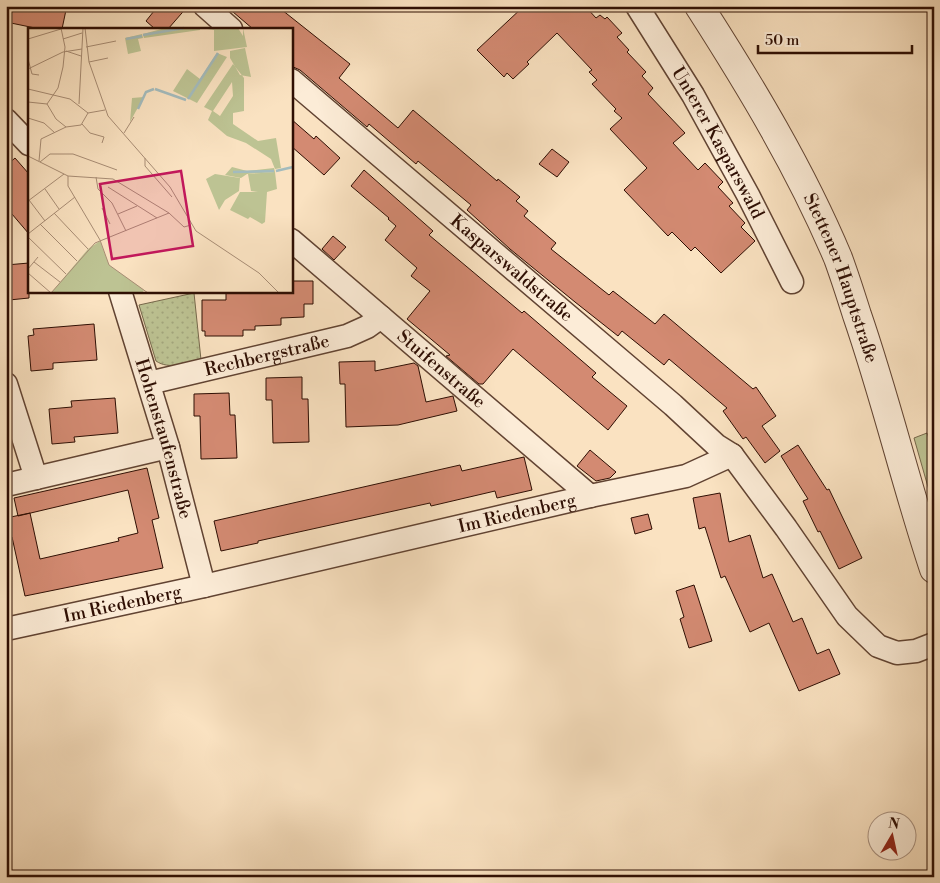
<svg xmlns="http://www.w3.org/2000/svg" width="940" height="883" viewBox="0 0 940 883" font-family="'Libre Bodoni',serif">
  <defs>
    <pattern id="park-dots" width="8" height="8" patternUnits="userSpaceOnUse" patternTransform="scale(1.25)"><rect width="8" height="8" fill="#bdc393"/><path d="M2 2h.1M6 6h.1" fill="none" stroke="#a3a67d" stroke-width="1.8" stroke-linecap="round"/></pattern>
  </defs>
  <rect width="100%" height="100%" fill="#fae2c1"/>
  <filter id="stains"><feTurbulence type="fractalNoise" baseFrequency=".004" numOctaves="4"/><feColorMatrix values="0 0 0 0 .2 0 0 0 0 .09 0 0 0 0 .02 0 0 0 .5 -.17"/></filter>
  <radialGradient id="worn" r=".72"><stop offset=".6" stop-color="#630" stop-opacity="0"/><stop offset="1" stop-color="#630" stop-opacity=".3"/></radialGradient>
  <path fill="#bdc393" stroke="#76684b" d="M927,433l7,19v56l-20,-70z"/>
  <path fill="url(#park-dots)" stroke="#76684b" d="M194,293l7,67c-15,3 -32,10 -45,1l-17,-56z"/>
  <path fill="#d38a72" stroke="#2e0e03" d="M6,6h57l-1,3 4,1 -4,19h-22l-34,-7z
    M158,6h30l-20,23h-13l-9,-8z
    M226,6h51l73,58 -11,14 59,50 15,-18 84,71 1,-2 22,18 -4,4 12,10 -4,5 32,27 -5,6 58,46 4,-4 42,33 9,-10 89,75 3,-2 20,29 -14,10 18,25 -15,12 -19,-26 -3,2 -20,-28 4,-3 -58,-49 -5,6 -42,-34 -4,5 -43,-34 -65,-53 -43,-39 4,-5 -53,-44 -2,3 -47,-40 -2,3 -67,-57 -9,-4v-37h-38z
    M524,6h61l11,12 4,-3 5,4 2,-2 15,16 -5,4 12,13 -2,2 19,20 -4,4 11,12 -5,6 37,39 -12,10 25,27 7,-7 18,19 -5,5 15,16 -4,3 16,17 -4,4 14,14 -34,32 -26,-26 -4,4 -19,-19 -4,4 -44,-46 23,-22 -37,-39 12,-11 -8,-7 2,-2 -24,-25 5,-4 -8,-8 3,-2 -35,-37 -30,29 2,2 -16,15 -6,-6 -3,4 -27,-27z
    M291,119l23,20 2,-3 24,22 -16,17 -33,-29z
    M552,149l17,13 -12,15 -18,-13z
    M15,158l14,16v60l-23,-27v-41z
    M364,170l69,61 -4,4 93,78 2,-2 72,62 -4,4 35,29 -19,24 -95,-81 -30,35h-4l-33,-28 4,-1 -43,-36 23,-28 -19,-15 6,-8 -32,-28 11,-14 -8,-7 1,-1 -38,-32z
    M333,236l13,11 -12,13 -12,-11z
    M29,263v35l-20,2 -3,-35z
    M291,281h22v23h-9v13l-23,1v7l-26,1v4h-12v6h-38v-5h-3v-31h24v-7l65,-2z
    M94,324l3,36 -44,3v6l-22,2 -3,-35 6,-1 -1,-6z
    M375,361v10l39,-8 4,3 8,36 27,-6 4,15 -59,14 -52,2 -1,-43h-5l-1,-22z
    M302,377v22h6l1,43 -36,1 -1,-43h-6v-22z
    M229,393l1,22h5l2,43 -36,1 -1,-43h-6v-22z
    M115,398l3,35 -44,4 1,5 -23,2 -3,-35 23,-2 -1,-6z
    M798,445l29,45 2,-1 33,69 -23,11 -19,-38 -2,1 -15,-31 5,-2 -27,-43z
    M590,450l26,22 -6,6 -14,3 -19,-15z
    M524,457l8,33 -35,8 -2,-7 -64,15 -1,-3 -172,38v2l-37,8 -7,-30 246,-56 2,6z
    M147,468l12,50 -7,2 11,48 -138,28 -13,-59 -6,1v-20l24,-5 10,46 79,-18 -1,-3 20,-5 -10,-43 -110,26 -4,-18z
    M720,493l9,49 21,-7 13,43 9,-4 21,48 9,-4 15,36 12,-5 11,25 -41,17 -30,-68 -19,9 -25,-56 -4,2 -16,-51 -6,2 -6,-31z
    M648,514l4,15 -17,5 -4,-16z
    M694,585l18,56 -23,7 -9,-29 4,-2 -8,-26z"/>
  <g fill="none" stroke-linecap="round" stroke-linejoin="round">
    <defs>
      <g id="minor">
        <path d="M205,6l26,23"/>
        <path id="s1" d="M637,6l56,89 55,100 44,87"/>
        <path id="s2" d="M291,80l382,325 43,40 16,10 54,73 61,88 31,30 19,7 19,-2 18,-7"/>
        <path d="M6,120l23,24"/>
        <path id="s3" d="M291,240l299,256"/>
        <path id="s4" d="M120,291l48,156 36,139"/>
        <path id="s5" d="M149,383l198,-47 20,-9 14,-10"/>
        <path d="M6,384l30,94"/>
        <path d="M6,485l162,-38"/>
        <path id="s6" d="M6,629l198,-43 386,-90 96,-20 46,-21"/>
      </g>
      <g id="tertiary">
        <path id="s7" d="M699,6c52,81 102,164 139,252 7,19 13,38 19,57 29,84 49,170 77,254"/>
      </g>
    </defs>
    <use href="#minor" stroke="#614332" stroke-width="25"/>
    <use href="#tertiary" stroke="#614332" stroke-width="30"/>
    <use href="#minor" stroke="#fcecd7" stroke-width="22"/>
    <use href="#tertiary" stroke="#fcecd7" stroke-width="28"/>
  </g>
  <g text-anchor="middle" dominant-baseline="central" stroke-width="4.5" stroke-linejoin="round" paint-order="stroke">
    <g font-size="18" fill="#2e0e03" stroke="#fcecd7">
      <text stroke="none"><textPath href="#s1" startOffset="159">Unterer Kasparswald</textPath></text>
      <text stroke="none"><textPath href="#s2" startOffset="290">Kasparswaldstraße</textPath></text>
      <text stroke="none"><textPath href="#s7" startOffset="308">Stettener Hauptstraße</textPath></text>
      <text stroke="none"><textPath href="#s5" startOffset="121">Rechbergstraße</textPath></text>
      <text stroke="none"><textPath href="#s3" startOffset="198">Stuifenstraße</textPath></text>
      <text stroke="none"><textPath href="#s4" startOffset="154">Hohenstaufenstraße</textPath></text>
      <text stroke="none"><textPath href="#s6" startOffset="524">Im Riedenberg</textPath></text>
      <text stroke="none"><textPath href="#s6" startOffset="119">Im Riedenberg</textPath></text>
    </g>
  </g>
  <g transform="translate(28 28)">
    <rect width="265" height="265" fill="#fae2c1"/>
    <path d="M137,0h35v2l-56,8 -1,-4zM173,0h37l5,8v-8l4,19 -33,4v-21zM114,6l1,4 -5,1 3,12 -13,3 -3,-16zM217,20l6,29 -11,-2 -10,-17v-7zM189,25l10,4 -30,46 -24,-12 14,-22 13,10zM205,36l11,14v33l-11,2v11l25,17 18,-3 5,30 -6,1 -4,-10 -25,-16 -19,-7 -19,-16 4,-9 -8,-4zM204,54l1,14 -13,20 -7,-5zM116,69l-8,14 -6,11 2,-24zM247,144l2,17 -10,3 -2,30 -3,2 -12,-7 -2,2 -18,-9 10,-18h18l-7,-1 -3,-17zM187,146l25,4 -1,13 -14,9 -6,10 -13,-31z" fill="#bdc393" fill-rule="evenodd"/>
    <path d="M204,139l15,4 27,-3 1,4 -28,2 -6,4 -16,-3zM72,213l9,24 35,25 -2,3h-91l37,-44z" fill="#bdc393"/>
    <path fill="none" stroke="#a3bbbd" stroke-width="2.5" d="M115,7l41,-7M98,11l16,-3M127,61l31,11M160,71l30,-46M110,81l8,-17 8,-3M248,143l17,-4M205,144l41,-1"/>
    <path fill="none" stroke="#a88d75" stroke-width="1" d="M33,0l4,19 -2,20 -5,21 -11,16 9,15 10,8M57,0l4,34 19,54 62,71 26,44 63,42 20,20M0,11l33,-10M35,11l19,-6M58,19l30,-6M38,23l15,5M0,31l4,15 7,1M61,34l19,-4M0,41l35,-17 19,-3M0,61l42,10 18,14M0,74l19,2M51,76l4,-76M0,90l16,5 11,10M54,96l8,9 14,4 -2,6M96,105l10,-16M0,128l40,20 45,3 56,34 15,14 7,-2M117,130v8l27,31M11,133l2,-22 25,-12 15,-2 7,-12 17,-3M12,134l10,-8h23l44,16M40,148v10l32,54 9,25 39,28M68,149l2,12 14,14 14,28M80,159l49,31M17,161l14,20M1,172l16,21M0,173l36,-27M74,180l8,16M26,185l34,36M90,186l19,-8M12,196l37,37M0,206l47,-37M0,209l38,37M6,234l26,20M0,241l10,-12M0,245l23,20 44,-50 74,-30"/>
    <path fill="#c2185b" fill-opacity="0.15" stroke="#c2185b" stroke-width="2.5" d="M153,143l12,75 -81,13 -12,-75z"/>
    <rect width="265" height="265" fill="none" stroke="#2e0e03" stroke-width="2.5"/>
  </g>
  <rect width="940" height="883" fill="none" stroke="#fae2c1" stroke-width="25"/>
  <rect x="8" y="8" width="925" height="868" fill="none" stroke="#2e0e03" stroke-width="2.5"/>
  <rect x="12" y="12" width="915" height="858" fill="none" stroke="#2e0e03"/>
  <g transform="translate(892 836) rotate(9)"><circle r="24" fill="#fcecd7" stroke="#aa9382"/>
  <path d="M0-4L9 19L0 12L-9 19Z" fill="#8f2418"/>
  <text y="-8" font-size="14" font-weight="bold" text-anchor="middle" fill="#2e0e03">N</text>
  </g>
  <path d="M758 45v8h154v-8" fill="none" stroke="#2e0e03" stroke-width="2.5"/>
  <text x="765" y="45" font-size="15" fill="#2e0e03" stroke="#fcecd7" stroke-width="4" paint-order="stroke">50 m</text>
  <rect width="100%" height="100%" filter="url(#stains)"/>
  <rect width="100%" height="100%" fill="url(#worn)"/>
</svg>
